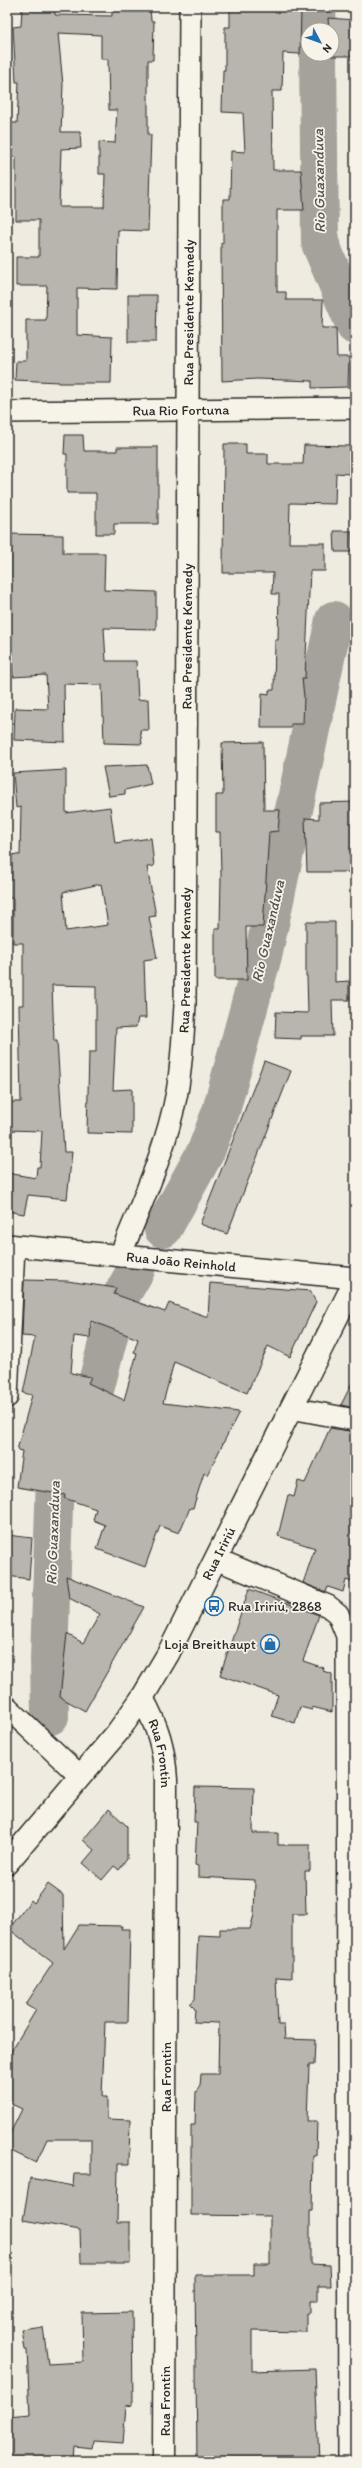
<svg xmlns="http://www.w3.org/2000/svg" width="362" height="2468" viewBox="0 0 362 2468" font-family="Itim,sans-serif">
  <rect width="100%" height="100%" fill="#efebe0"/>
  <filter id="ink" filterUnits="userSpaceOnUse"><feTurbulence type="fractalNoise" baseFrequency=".025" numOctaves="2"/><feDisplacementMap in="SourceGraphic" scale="8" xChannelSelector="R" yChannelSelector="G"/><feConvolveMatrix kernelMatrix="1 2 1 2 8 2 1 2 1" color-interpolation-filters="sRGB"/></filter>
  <g filter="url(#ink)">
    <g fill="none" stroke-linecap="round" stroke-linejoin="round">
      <path stroke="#a4a29a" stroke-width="38" d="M317,7l1,23
        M318,54l2,189 35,83
        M163,1229l43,-78 15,-40 43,-159 70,-332
        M50,1716l-1,-57 6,-183 40,-86 23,-89 18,-31"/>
    </g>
    <path fill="#b8b5ae" stroke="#2b2b2b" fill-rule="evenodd" d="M22,7h33v8l57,1v-9h38l1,14h3l-1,39h-5v75h3l-3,96 -30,-1 -1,59 -40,-1v47l35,2 -1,46h-52v-1l-44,-2 1,-19h10v-41h20l1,-34h-31v-29h23v-37h-23v-63h-5v-34h6l2,-41h-3l-3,-55 8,-1zM58,33l43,2v24h7l1,51h8l-2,33 -16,-1v32h6l-1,33h-45l2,-58 20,-1 -1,-16h-19l2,-47z
      M230,7h47v3h24l-1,44 -17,-1 -1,38h-10l1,79h28l3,40h-27v82h9v8h37l-1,28h14l1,29h12l-1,30 -36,1v-7l-55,-2 -35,2 -1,-138h2v-44h7l1,-48 14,1 -2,-39 -21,-1 1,-42h2v-43h5z
      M328,18l27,2v36h-24l1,-26h-3z
      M128,295h29l-1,47h-28z
      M65,435h18l1,16h33v-4h41v77h-44v10h-18v-41h-29v-39h-3z
      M224,444h22v10h22v10h35l1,-19 46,1 -1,28 -13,-1 -1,31 -45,-1 -1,40h36v28h-15l-5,107h-3l2,19 -1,27h-12v4h-30l1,-35 7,1v-4h5l1,-50h3l1,-46h-7l1,-21h-50z
      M334,531h18l1,21h-18z
      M7,534l56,1v18h42l-1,37 52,2v37l-52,-1 2,33h30l2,39 10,-1 1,31h-9l2,14 -38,-1 -2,-58 -38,-1 1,58 -51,-2 1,-32 33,1 -2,-34 -33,2 -3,-42h-3z
      M263,742l1,68h16l-2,21 -9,1 -6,95h-17l1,53h-32v-51h5l1,-53 -1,-44h-4v-37h7l-1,-52z
      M147,765l4,19 -26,6v4l-16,2 -6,-29z
      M66,770v43l44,-6 5,36 36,-5 3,28 -7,1 9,49 -7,1 8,41 -13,2 2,58h-8l-2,9 -20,1 -3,62 19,-1v45l-45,-1 2,-81h7v-66l-44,-1 2,56h3l7,111h8l-5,47 -39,-4 -4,19 -17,-3v-38l29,5 1,-11h3l2,-36 -35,-1v-28h14l-2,-97h4v-62h-10v-45h-6v-44l13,1 1,-48 -5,1 -3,-35zM101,884l7,41 -42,6 -3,-39z
      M355,802v70h-48l-2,-54 14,1v-16z
      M306,922h29v60l14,-1v19h-17l1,36h-32v3l-26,-1 1,-26 32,1 -1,-37h-1z
      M264,1061l27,10 -64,163 -27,-10z
      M24,1280l43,1 49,7 -2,6 51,18 4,-9 39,14 2,-34 100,8 6,11 -26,55 -22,-11 -21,47 -73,-31 -11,41 76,9 -32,63 -3,-2 -11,35h-3l-11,25 -19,-7 -15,41 -48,-18 8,-24 -12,-5 3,-11 -32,-11 1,-3 -48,-8 5,-36 -5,-1 15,-55 -9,-2 12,-56 -13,-1zM91,1321l47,18 -4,13 3,1 -13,47 -36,-17 3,-6 -20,-4 3,-37 16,2z
      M355,1377v31l-14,-3z
      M330,1428l25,4 -2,127h2v24l-9,-3 -3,12 -15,-5 -2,5 -23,-9 12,-35 -37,-12 10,-41 6,2 4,-16 7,2z
      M7,1535l25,3 -3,41 -22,-3z
      M66,1576l78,31 -59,104 -25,-14 7,-63 16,9 17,-29 -31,-16z
      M249,1589l70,26 -16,46 21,7 -1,3 9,3v38l-20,-5v3l-12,-3 -5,16 -24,-7 7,-21 -58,-20z
      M195,1787l59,1 -1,45h25v12h32v26h-5l1,43h-14v64l-16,-1 2,48h6l1,14 30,1 -1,25h-5l-2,56h10l-1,34h-3l-1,56h-2v53l20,1 1,21h-13v15h-8v12h-4v19l-54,-1v40l63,-2 4,92 -122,-1 -2,-185h59v-11h16v-48l-79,-1v-90h4l1,-33 4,-6 1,-12h17l1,-51 -25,-1 1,-13 -5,-5 5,-5 3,-64 22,1v-7h30l4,-14 1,-35 -57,-3v-11l-3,-1 2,-43h-3z
      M109,1809l18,17v33l-8,11 -5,-4 -12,14 -19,-17 11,-13 -11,-10z
      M48,1884l15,11 1,54 15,-24 43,1 -1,3h9l-2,93h-23l-3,75h5v22l23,1 -1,44h-11l-1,58h13v41h-49l-1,-33 -57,-10 7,-42 43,8 1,-12h17v-35h-44l-11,24 -29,-14v-9l15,-31 -15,-7v-44l29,-48 -10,-6 27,-41 -44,-34 22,-29 3,3z
      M132,2312l1,93 -7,1 -3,37 -30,-2 -1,7 -18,-2 -1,15h-66v-44l23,-2 -3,-65h-2l-3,-20 21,-3 5,37 35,-2 -1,-49z"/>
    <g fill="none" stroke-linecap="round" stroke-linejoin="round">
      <defs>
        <g id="street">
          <path id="s1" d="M7,412l348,-4"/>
          <path id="s2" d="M7,1245l348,33"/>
          <path id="s3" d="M120,1256c22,-54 46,-106 57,-164 5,-28 6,-58 8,-87l5,-998"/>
          <path d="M7,1397l7,-151"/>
          <path d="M291,1408l64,12"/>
          <path d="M216,1559l112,47 10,8 9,22 2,825"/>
          <path d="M7,1707l73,69"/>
        </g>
        <g id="secondary">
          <path id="s4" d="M142,1698c16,29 22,49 24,82l-2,681"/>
        </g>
        <g id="primary">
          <path id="s5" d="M7,1863l110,-130 25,-35 26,-44 187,-373"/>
        </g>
      </defs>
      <use href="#street" stroke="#2b2b2b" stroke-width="24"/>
      <use href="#secondary" stroke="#2b2b2b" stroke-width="25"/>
      <use href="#primary" stroke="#2b2b2b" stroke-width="25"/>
      <use href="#street" stroke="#f7f3e8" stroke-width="21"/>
      <use href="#secondary" stroke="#f7f3e8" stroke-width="22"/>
      <use href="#primary" stroke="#f7f3e8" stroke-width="22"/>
    </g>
  </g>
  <defs>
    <symbol id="bus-ring" viewBox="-11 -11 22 22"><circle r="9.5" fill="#f7f3e8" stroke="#1f6fb2" stroke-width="1.5"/><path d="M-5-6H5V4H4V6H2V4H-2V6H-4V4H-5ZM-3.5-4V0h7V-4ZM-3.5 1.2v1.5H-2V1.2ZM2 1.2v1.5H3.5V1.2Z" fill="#1f6fb2"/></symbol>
    <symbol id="shop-ring" viewBox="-11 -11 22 22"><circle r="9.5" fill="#f7f3e8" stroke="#1f6fb2" stroke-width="1.5"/><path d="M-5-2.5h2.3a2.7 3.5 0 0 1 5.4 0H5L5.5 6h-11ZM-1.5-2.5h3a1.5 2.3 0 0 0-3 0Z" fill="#1f6fb2"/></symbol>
  </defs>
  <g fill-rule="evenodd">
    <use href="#bus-ring" x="203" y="1595" width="22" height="22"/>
    <use href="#shop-ring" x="259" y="1633" width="22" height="22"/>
  </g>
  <g text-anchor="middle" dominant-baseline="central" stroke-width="3.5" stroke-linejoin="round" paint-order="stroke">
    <g font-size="14" fill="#2b2b2b" stroke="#f7f3e8">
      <text stroke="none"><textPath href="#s3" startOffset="954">Rua Presidente Kennedy</textPath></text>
      <text stroke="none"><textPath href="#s1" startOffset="174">Rua Rio Fortuna</textPath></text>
      <text stroke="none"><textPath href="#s3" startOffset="630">Rua Presidente Kennedy</textPath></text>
      <text stroke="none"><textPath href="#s3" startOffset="306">Rua Presidente Kennedy</textPath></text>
      <text stroke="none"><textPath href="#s2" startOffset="175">Rua João Reinhold</textPath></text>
      <text stroke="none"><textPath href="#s5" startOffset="377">Rua Iririú</textPath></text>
      <text stroke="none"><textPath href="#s4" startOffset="59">Rua Frontin</textPath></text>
      <text transform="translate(166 2077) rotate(-90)">Rua Frontin</text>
      <text transform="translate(165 2401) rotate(-90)">Rua Frontin</text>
    </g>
    <g font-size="14" fill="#2b2b2b" stroke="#f7f3e8" text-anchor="start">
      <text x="228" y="1606">Rua Iririú, 2868</text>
      <text x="256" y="1644" text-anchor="end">Loja Breithaupt</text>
    </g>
    <g font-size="15" font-style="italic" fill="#555552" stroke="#f7f3e8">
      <text transform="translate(319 181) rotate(-91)">Rio Guaxanduva</text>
      <text transform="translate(268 931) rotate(-77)">Rio Guaxanduva</text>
      <text transform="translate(53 1533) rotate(-88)">Rio Guaxanduva</text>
    </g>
  </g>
  <rect width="362" height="2468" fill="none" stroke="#f7f3e8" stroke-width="24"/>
  <rect x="12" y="12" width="338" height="2444" fill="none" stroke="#2b2b2b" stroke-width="1.5" filter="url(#ink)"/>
  <g transform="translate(320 42) rotate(131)"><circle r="19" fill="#f7f3e8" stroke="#a5a39c"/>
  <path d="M0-3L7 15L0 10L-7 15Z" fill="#1f6fb2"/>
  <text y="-6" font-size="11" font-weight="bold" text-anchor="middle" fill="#2b2b2b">N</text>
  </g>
</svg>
